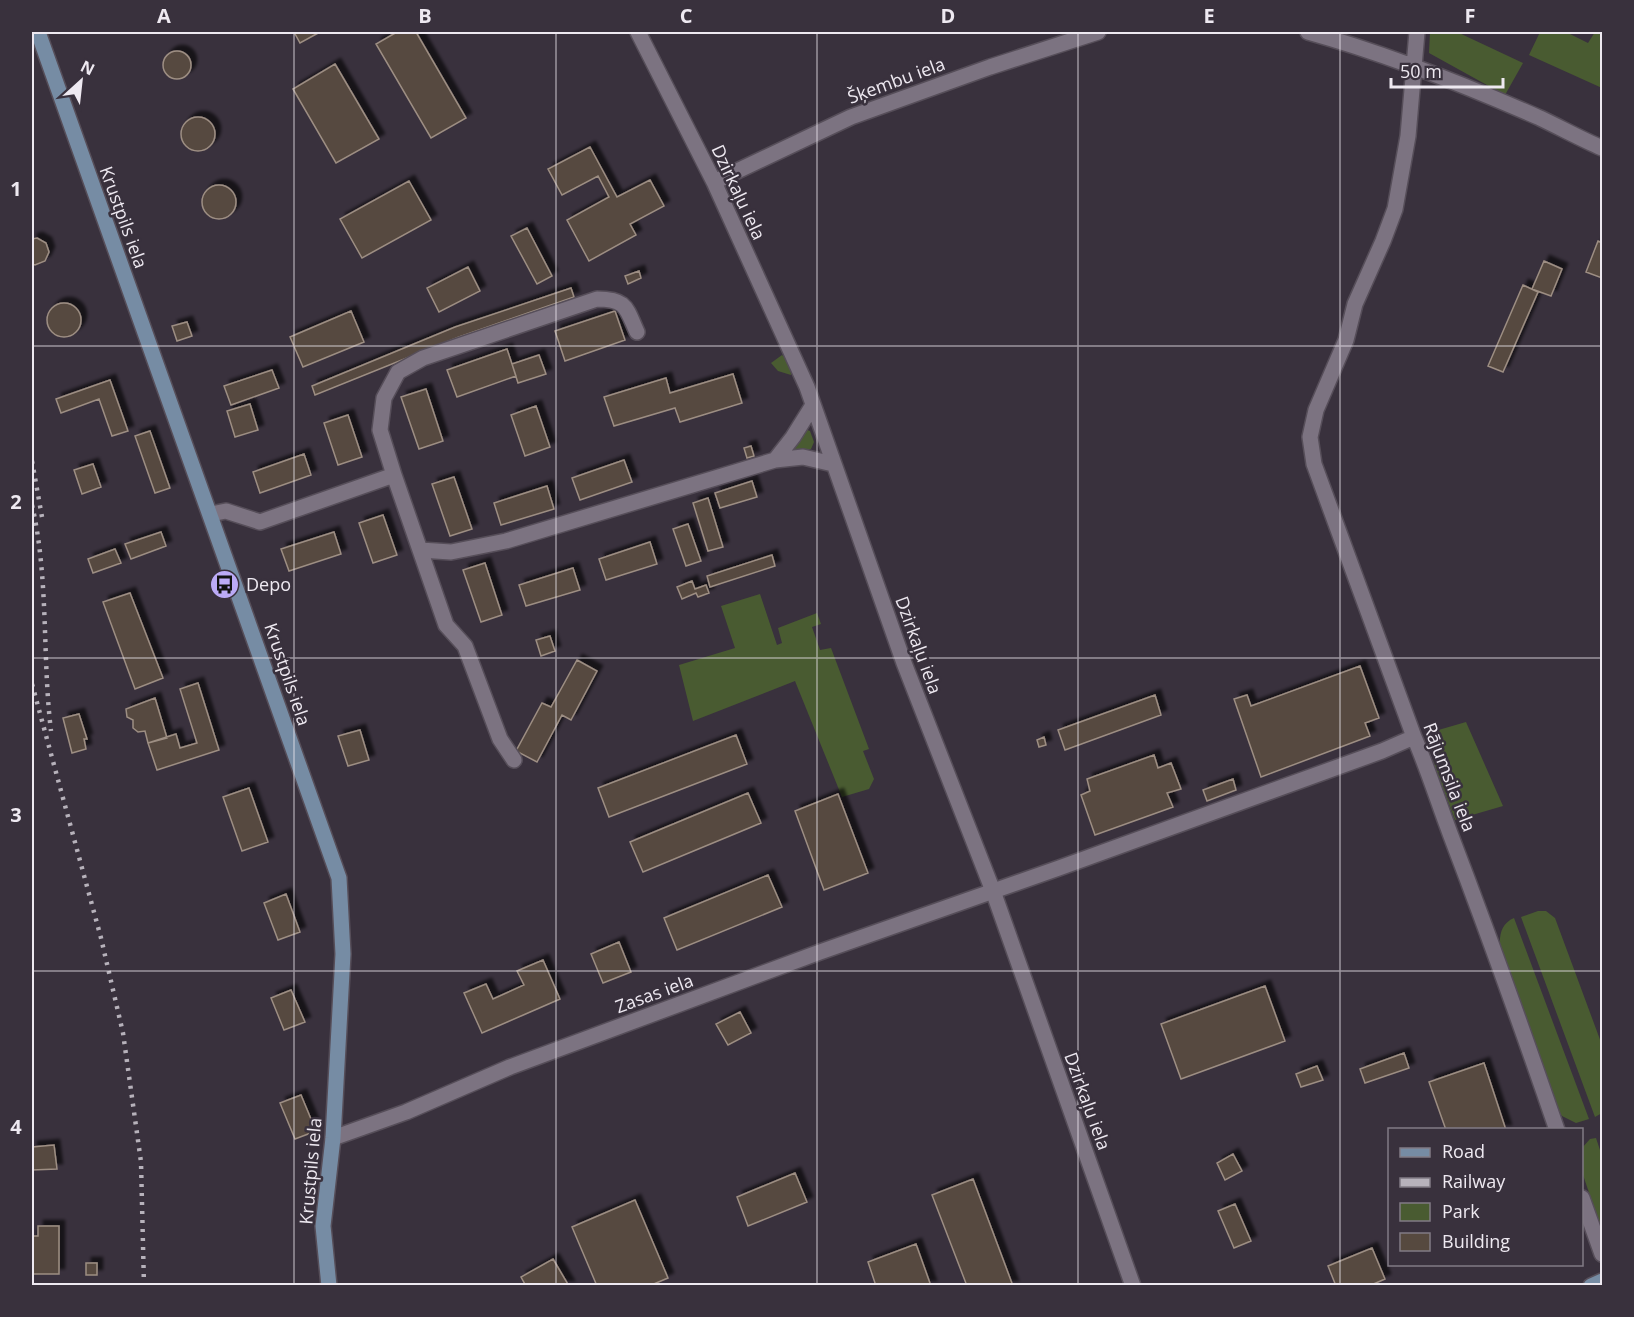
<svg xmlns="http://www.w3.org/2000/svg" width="1634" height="1317" viewBox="0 0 1634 1317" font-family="'Open Sans',sans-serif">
  <defs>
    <filter id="shadow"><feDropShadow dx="5.5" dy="-5.5" stdDeviation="1.5" flood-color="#0009"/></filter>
  </defs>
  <rect width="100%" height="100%" fill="#39313d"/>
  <path fill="#495b31" d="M1430,32h27l66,31 -18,32 -76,-42z
    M1540,32h26l22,11 7,-11h7v56l-73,-33z
    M782,355l8,7 1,13 -13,-4 -7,-8z
    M805,429l5,2 4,11 -3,7 -24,4z
    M760,594l17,51 5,-2 -4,-15 39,-15 4,11 -9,3 8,23 11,-2 38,101 -6,2 11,28 -5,10 -27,8 -47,-116 -102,40 -14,-56 56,-17 -14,-42z
    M1466,722l37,84 -48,14 -20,-53 -7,-34z
    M1538,911h8l9,7 47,127v68l-7,4 -74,-200z
    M1514,918l75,201 -13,4 -14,-7 -5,-7 -57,-162c-1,-13 2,-24 14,-29z
    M1596,1138l6,18v75l-20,-59v-24l8,-9z"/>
  <path fill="#56493f" stroke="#9d8e83" stroke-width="1.5" filter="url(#shadow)" d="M294,32h26l-20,11z
    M397,32h19l50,86 -35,20 -55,-94z
    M163 65a14 14 0 1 1 28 0a14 14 0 1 1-28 0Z
    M335,64l44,75 -43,24 -43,-74z
    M181 134a17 17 0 1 1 34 0a17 17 0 1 1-34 0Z
    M590,147l27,50 33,-17 14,26 -34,18 6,11 -47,26 -22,-41 42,-23 -11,-21 -36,19 -14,-26z
    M409,181l22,39 -69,38 -22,-39z
    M202 202a17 17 0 1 1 34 0a17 17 0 1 1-34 0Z
    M527,228l25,48 -15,8 -26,-48z
    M37,238l9,5 3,9 -4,9 -10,4 -3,-1v-25z
    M1598,241l4,2v35l-16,-6z
    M1544,261l18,8 -11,27 -19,-7z
    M468,267l12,24 -41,21 -12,-24z
    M639,271l2,7 -13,6 -3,-8z
    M1523,285l15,7 -35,80 -15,-6z
    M571,288l3,9 -115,40 -144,58 -3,-9 143,-59z
    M47 320a17 17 0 1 1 34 0a17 17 0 1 1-34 0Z
    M351,311l13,31 -61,25 -13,-30z
    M615,311l10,29 -60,21 -10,-30z
    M187,322l5,14 -15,5 -5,-15z
    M507,349l9,27 -59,21 -10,-27z
    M539,355l7,19 -28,9 -6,-19z
    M272,370l7,18 -48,17 -7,-19z
    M733,374l9,29 -62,19 -5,-14 -61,18 -10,-29 62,-19 4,15z
    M110,380l18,51 -16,5 -13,-37 -38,14 -5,-14z
    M426,389l17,52 -24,8 -18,-52z
    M250,404l8,26 -23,7 -8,-26z
    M536,406l14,41 -25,9 -14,-41z
    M348,415l14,42 -24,8 -14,-42z
    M150,431l20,57 -15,5 -20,-57z
    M751,446l3,10 -7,2 -3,-10z
    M304,454l7,21 -51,18 -7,-21z
    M624,460l8,22 -52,18 -8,-22z
    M93,464l8,23 -19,7 -8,-24z
    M454,477l18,52 -22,7 -18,-52z
    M752,481l5,16 -37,11 -5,-15z
    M547,486l7,23 -53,16 -7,-22z
    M708,498l15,49 -15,4 -15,-48z
    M383,515l14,40 -24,8 -14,-40z
    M688,524l13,37 -15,5 -13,-37z
    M161,532l5,14 -35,13 -6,-15z
    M334,532l7,22 -52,17 -8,-22z
    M650,542l7,22 -51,16 -7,-21z
    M115,549l6,14 -28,10 -5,-14z
    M772,555l3,11 -65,21 -3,-11z
    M485,563l17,52 -21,7 -18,-52z
    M573,568l7,22 -54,16 -7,-21z
    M692,581l3,8 11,-4 3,8 -11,4 -2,-4 -14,6 -5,-12z
    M130,593l33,85 -28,11 -32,-87z
    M550,636l5,15 -14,5 -5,-16z
    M577,660l20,11 -26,49 -9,-5 -25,47 -21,-11 26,-48 9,4z
    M1360,666l19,52 -14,5 5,13 -109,41 -27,-78 13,-4 4,11z
    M198,683l21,67 -62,20 -9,-27 28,-9 4,14 17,-5 -17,-54z
    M1155,695l6,20 -96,35 -7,-20z
    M155,698l12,40 -19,5 -3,-12 -7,1 -5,-4v-8l-6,-3 -1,-8z
    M79,714l8,25h-3l2,10 -14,4 -9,-35z
    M360,730l9,30 -21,6 -10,-30z
    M736,735l11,29 -138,53 -11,-29z
    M1044,737l2,8 -7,2 -2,-7z
    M1154,755l4,13 13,-5 10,26 -14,4 6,14 -78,28 -14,-40 9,-4 -3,-12z
    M1233,779l3,11 -29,11 -4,-11z
    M249,788l19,54 -26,9 -19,-54z
    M748,793l13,30 -118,49 -13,-30z
    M838,794l30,79 -44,17 -29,-79z
    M768,875l14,32 -105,43 -13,-32z
    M286,894l14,38 -22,8 -14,-37z
    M619,942l12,30 -28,11 -12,-29z
    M543,960l17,39 -78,34 -18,-40 22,-9 7,15 31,-14 -7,-14z
    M1265,986l20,55 -104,38 -20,-55z
    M291,990l14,32 -21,8 -13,-32z
    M740,1012l11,21 -23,12 -12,-21z
    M1404,1053l5,15 -44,15 -5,-14z
    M1484,1063l22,67h-60l-17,-48z
    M1317,1066l6,14 -22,7 -5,-13z
    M301,1095l15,36 -21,8 -15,-36z
    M54,1145l3,24 -25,1v-23z
    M1233,1154l9,17 -17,9 -8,-17z
    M795,1173l12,29 -59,24 -11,-29z
    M973,1179l40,107h-46l-35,-91z
    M635,1200l33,78 -19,8h-52l-25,-59z
    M1235,1204l16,37 -17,7 -16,-37z
    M38,1226h21v48h-27v-38h6z
    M916,1244l15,42h-55l-8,-24z
    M1372,1248l13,31 -16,7h-33l-8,-20z
    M553,1259l16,27h-43l-5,-9z
    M86,1263h11v12h-11z"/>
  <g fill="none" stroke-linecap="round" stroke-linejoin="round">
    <defs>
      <path id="street" d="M638,32l76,150 93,205 97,276 89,228 140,395
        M1308,32c79,22 157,53 232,86 21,10 41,21 62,30
        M1417,32l-9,104 -13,73 -12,32 -28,63 -9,36 -30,70 -6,27 4,27 100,273c14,32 24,65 37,99 37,97 72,195 106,294
        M714,182l137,-65 139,-50 108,-35
        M775,460l18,-23 20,-32
        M394,475l-14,-45 4,-32 14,-26 25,-14 174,-59c30,0 29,9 40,33
        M211,514l15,-3 34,11 134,-47 26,75 31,2 55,-11 269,-81 28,-3 30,7
        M420,550l26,75 19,21 35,93 14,21
        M333,1138l73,-26 104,-45 310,-115 239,-84 323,-117 32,-14
        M1582,1198l20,56"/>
      <path id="secondary" d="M38,32l301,846 4,76 -10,184 -10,88 6,60
        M1591,1286l11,-5"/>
    </defs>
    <use href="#street" stroke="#564e59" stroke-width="18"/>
    <use href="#secondary" stroke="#564e59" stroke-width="18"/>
    <use href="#street" stroke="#7c7381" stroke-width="15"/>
    <use href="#secondary" stroke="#768ca4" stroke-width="15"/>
    <path stroke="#b7b2bb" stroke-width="4.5" stroke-dasharray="3 6" stroke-linecap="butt" d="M32,461l10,56
      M32,505c17,74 10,151 19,226
      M32,684l69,254 22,95 18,129 3,124"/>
  </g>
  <path fill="none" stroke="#eee9f1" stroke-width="1.5" stroke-opacity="0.55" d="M294,32v1254M556,32v1254M817,32v1254M1078,32v1254M1340,32v1254M32,346h1570M32,658h1570M32,971h1570"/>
  <defs>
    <symbol id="bus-disc" viewBox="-11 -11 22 22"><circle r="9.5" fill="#bbaaf6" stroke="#39313d"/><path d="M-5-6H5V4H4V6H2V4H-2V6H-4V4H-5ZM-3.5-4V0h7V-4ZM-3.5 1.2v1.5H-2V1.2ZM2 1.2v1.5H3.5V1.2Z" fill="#111"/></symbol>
  </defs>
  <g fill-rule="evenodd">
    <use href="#bus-disc" x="208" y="568" width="33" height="33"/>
  </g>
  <g text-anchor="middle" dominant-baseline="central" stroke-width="5" stroke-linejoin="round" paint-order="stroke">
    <g font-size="18" fill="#eee9f1" stroke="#39313d">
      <text transform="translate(896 80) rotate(-20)">Šķembu iela</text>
      <text transform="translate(739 192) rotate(65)">Dzirkaļu iela</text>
      <text transform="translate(124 217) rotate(70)">Krustpils iela</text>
      <text transform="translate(919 645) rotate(70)">Dzirkaļu iela</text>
      <text transform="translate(288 674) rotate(71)">Krustpils iela</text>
      <text transform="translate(1450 777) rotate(69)">Rājumsila iela</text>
      <text transform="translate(654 993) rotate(-20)">Zasas iela</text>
      <text transform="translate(1088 1101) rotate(70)">Dzirkaļu iela</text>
      <text transform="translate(310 1171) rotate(-85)">Krustpils iela</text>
    </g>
    <g font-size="18" fill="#eee9f1" stroke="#39313d" text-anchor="start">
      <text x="246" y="584">Depo</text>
    </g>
  </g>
  <rect width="1634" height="1317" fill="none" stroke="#39313d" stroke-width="66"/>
  <rect x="1388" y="1128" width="195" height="138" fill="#39313d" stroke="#817b85" stroke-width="1.5"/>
  <rect x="1400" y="1148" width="30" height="9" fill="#768ca4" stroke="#817b85" stroke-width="1.5"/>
  <text x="1442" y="1158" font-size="18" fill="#eee9f1">Road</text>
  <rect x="1400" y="1178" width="30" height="9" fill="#b7b2bb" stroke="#817b85" stroke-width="1.5"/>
  <text x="1442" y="1188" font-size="18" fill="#eee9f1">Railway</text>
  <rect x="1400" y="1203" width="30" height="18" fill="#495b31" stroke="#817b85" stroke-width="1.5"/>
  <text x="1442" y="1218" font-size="18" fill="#eee9f1">Park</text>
  <rect x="1400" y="1233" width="30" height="18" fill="#56493f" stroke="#817b85" stroke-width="1.5"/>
  <text x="1442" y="1248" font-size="18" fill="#eee9f1">Building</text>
  <g transform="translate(81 81) rotate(27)" stroke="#39313d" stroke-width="4.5" paint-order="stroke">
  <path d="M0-4.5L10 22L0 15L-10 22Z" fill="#eee9f1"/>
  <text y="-9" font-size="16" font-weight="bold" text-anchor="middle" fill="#eee9f1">N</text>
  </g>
  <path d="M1391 78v9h112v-9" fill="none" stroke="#eee9f1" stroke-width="3"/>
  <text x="1400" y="78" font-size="18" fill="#eee9f1" stroke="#39313d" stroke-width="4.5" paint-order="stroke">50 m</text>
  <rect x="33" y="33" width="1568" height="1251" fill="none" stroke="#eee9f1" stroke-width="2"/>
  <g font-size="20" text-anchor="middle" font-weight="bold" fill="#eee9f1">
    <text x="164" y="23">A</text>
    <text x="425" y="23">B</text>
    <text x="686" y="23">C</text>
    <text x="948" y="23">D</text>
    <text x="1209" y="23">E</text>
    <text x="1470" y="23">F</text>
    <text x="16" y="196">1</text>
    <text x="16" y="509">2</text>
    <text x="16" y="822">3</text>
    <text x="16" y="1134">4</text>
  </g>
</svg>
